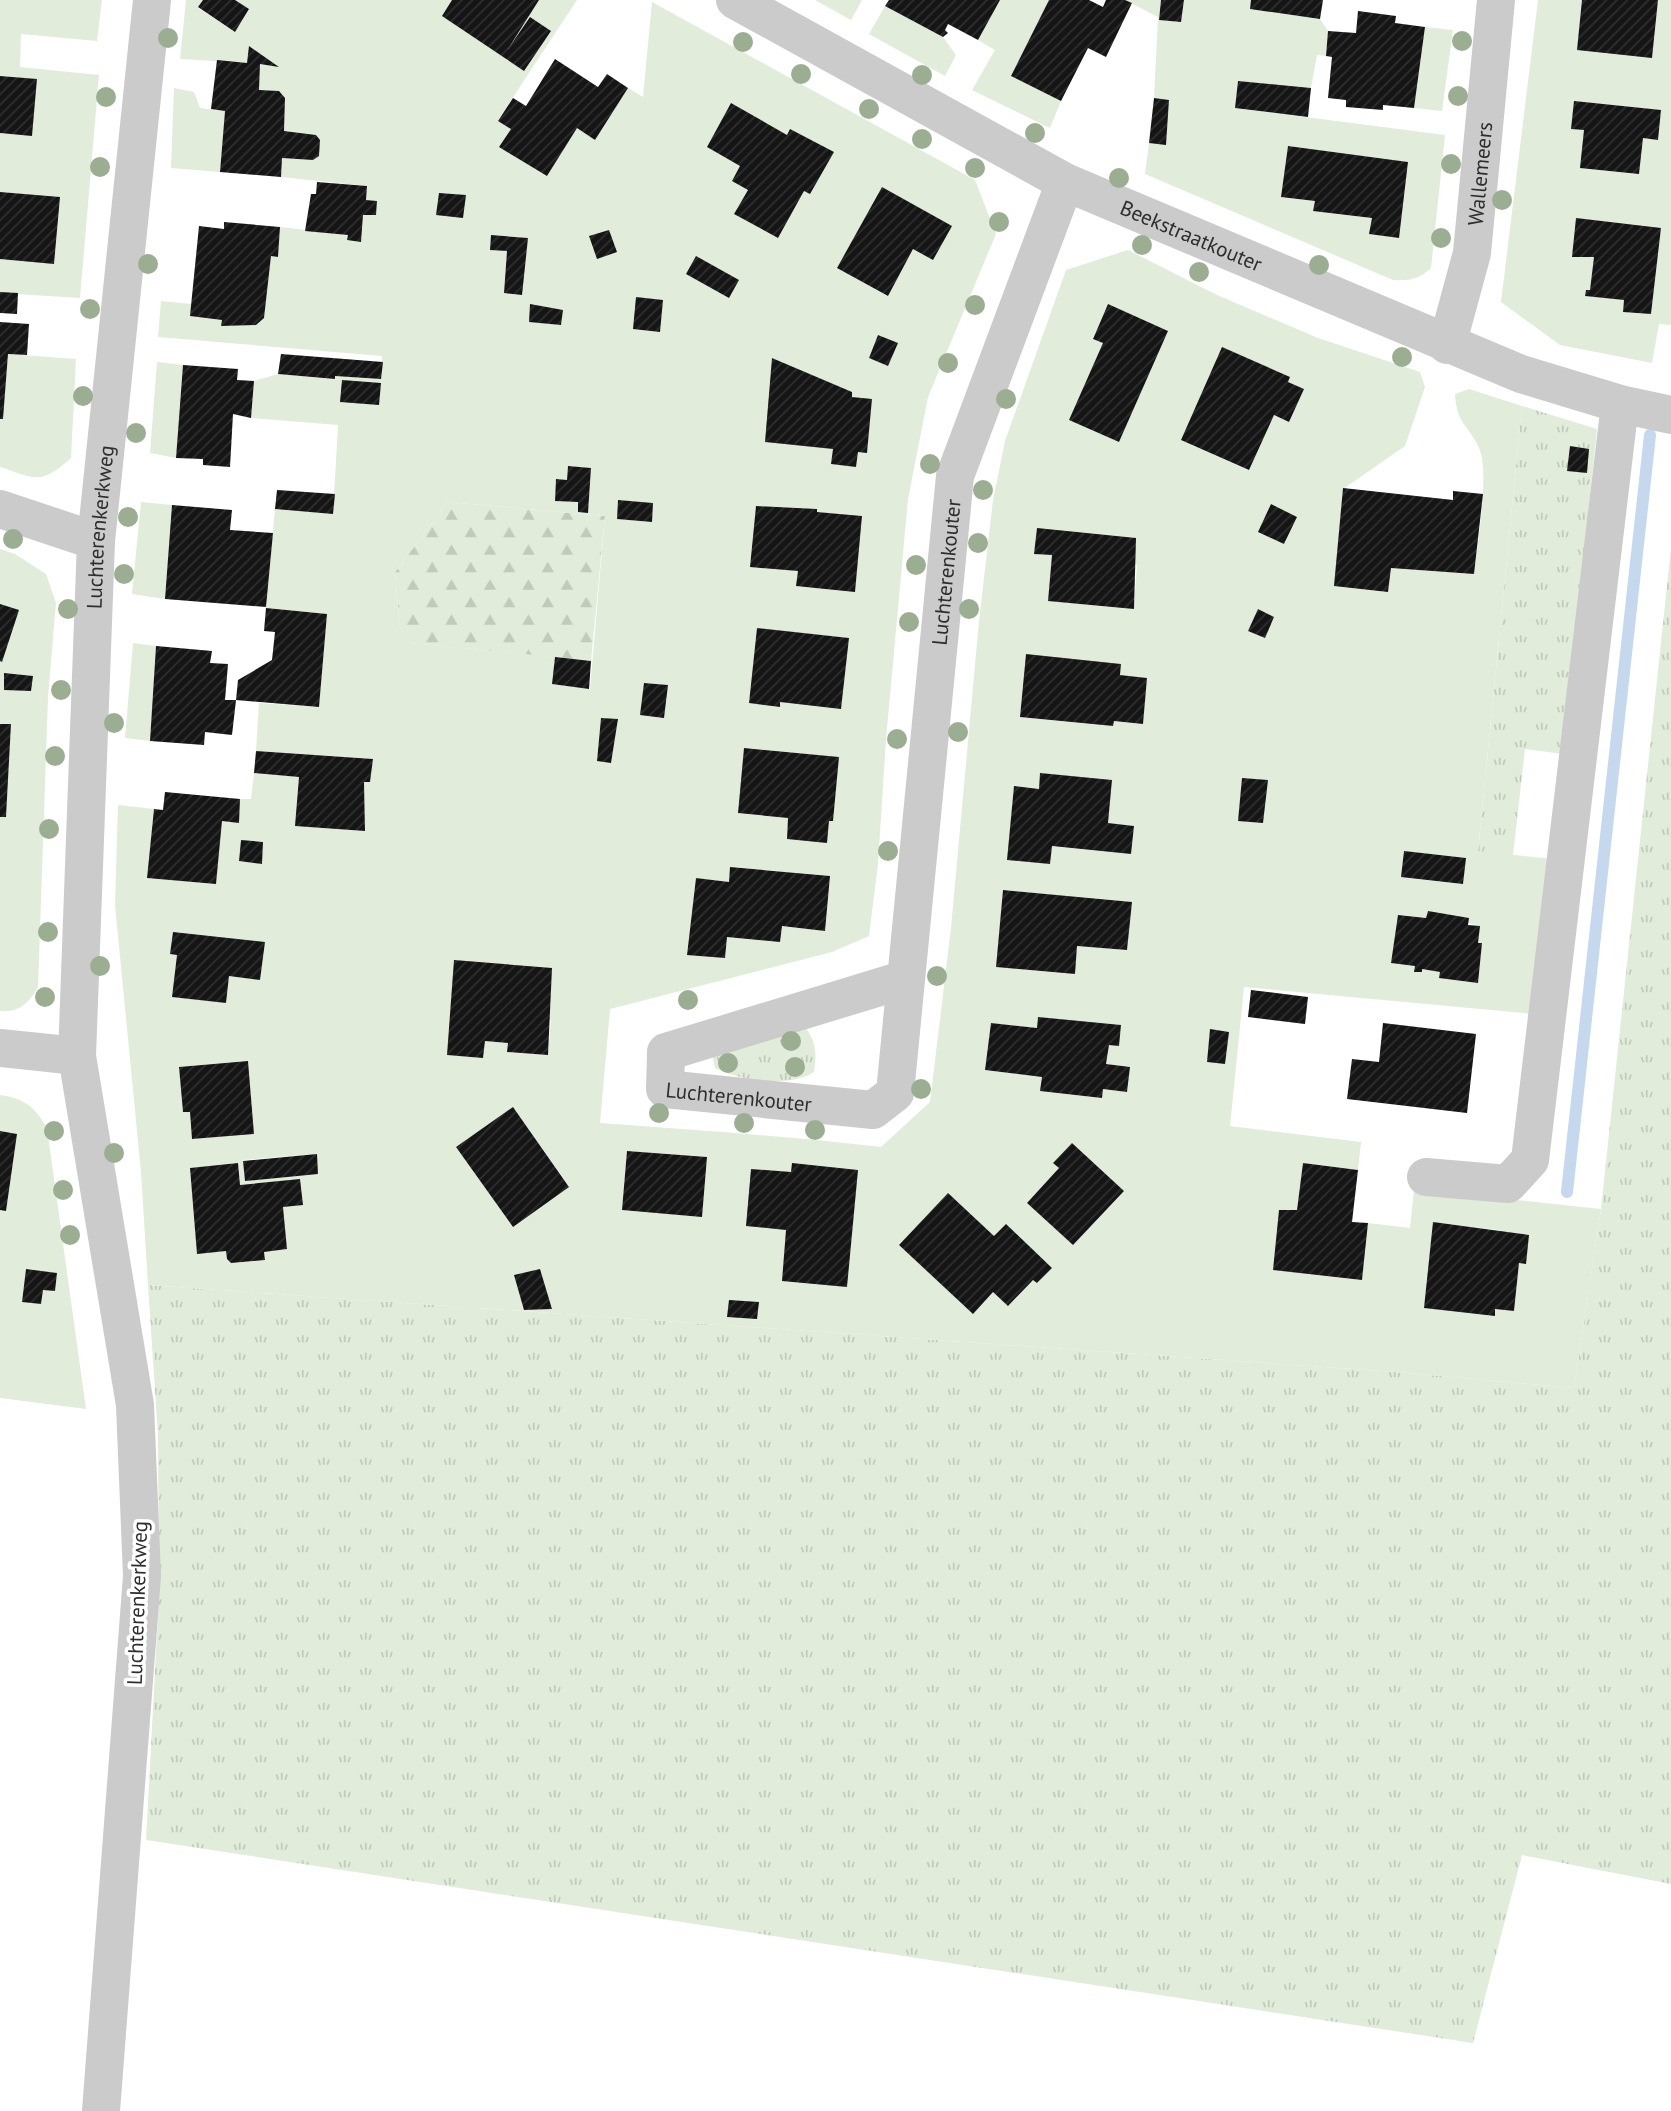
<svg xmlns="http://www.w3.org/2000/svg" width="1671" height="2111" viewBox="0 0 1671 2111" font-family="'PT Sans',sans-serif">
  <defs>
    <pattern id="grass-tufts" width="24" height="20" patternUnits="userSpaceOnUse" patternTransform="scale(1.75)"><rect width="24" height="20" fill="#e1ecda"/><path d="M3 7l-1-3M5 7V3M7 7l1-3M15 17l-1-3M17 17v-4M19 17l1-3" fill="none" stroke="#c1cbbb"/></pattern>
    <pattern id="forest-firs" width="22" height="20" patternUnits="userSpaceOnUse" patternTransform="scale(1.75)"><rect width="22" height="20" fill="#e1ecda"/><path d="M5 1l3.5 6h-7zM16 11l3.5 6h-7z" fill="#c1cbbb"/></pattern>
    <pattern id="building-hatch" width="6" height="6" patternUnits="userSpaceOnUse" patternTransform="scale(1.75)"><rect width="6" height="6" fill="#151515"/><path d="M-1 1l2-2M0 6l6-6M5 7l2-2" fill="none" stroke="#2f2f2f"/></pattern>
  </defs>
  <rect width="100%" height="100%" fill="#fff"/>
  <path fill="url(#grass-tufts)" d="M1522,406l75,23 -34,325 -38,-5 -12,106 -35,-3z
    M1671,548v1336l-149,-29 -49,188 -1327,-203 13,-245 -1,-160 -10,-150 1248,87 178,16 27,-179z
    M804,1026c12,14 13,27 10,46 -24,16 -75,9 -99,-4l-3,-14z"/>
  <path fill="url(#forest-firs)" d="M448,502l157,14 -14,145 -180,-18 -11,-15 -5,-56z"/>
  <path fill="#e1ecda" fill-rule="evenodd" d="M0,0h102l-5,41 -76,-7 -1,33 79,8 -19,223 -80,-5v-34l54,4 6,-65 -60,-6v-59l32,2 5,-55 -37,-4z
    M186,0h17l-5,8 37,24 14,-22 -14,-10h217l51,56 36,-56h38l-79,120 13,9 -12,18 48,29 30,-48 18,12 33,-52 15,9 9,-95 323,178 21,54 -68,163 -20,102 -22,240 -8,125 -9,72 -37,16 -222,57 -10,114c94,7 187,13 281,24l49,-45 21,-174 28,-307 14,-121 12,-59 61,-171 62,-20 89,45 101,43 102,34 5,15 -20,59 -62,43 -8,97 53,6 3,-24 83,6c3,-28 16,-101 5,-126 -11,-24 -22,-23 -24,-54l14,-5 53,17 -44,445 74,8 -19,155 -289,-27 -14,139 131,16 -3,28 -55,-7 -6,47h-18l-5,60 88,10 6,-57 42,5 4,-39 187,20 -27,179 -178,-16 -1248,-87 -7,-113 -26,-267 3,-100 36,4 -7,69 69,6 6,-63 16,1 2,-23h11l3,-26 45,4 -3,49 69,5 -1,-49h6l3,-23 -117,-8 3,-48 60,4 8,-93 -61,-6 9,-99 58,5 5,-89 -87,-7 3,-37 24,-7 56,5 1,-3 46,3 1,-23 -224,-19 3,-36 30,3v12l31,4v6l34,-1 8,-8 7,-61 7,1 2,-30 68,8 -1,5 14,1 2,-26h13l1,-14 -11,-1 1,-14 -86,-9 1,-19 31,2 6,-4 1,-16 -4,-5 -32,-4 1,-33 -7,-7 -19,-1 1,-26 18,2 -28,-19 -3,16 -67,-4zM731,104l56,31 3,-5 20,64 -6,-3 -26,47 -44,-24 14,-24 -8,-24 -33,-19zM882,187l69,39 -38,23 -26,47 -50,-28zM491,235l37,3 -7,57 -17,-2 3,-42 -17,-1zM1108,304l60,27 -49,111 -50,-22 34,-77 -10,-5zM530,305l33,6 -2,14 -31,-3zM878,335l19,9 -9,22 -19,-8zM1222,348l68,29 -2,5 16,7 -15,33 -16,-7 -25,55 -67,-30zM772,358l79,34 1,5 20,3 -5,52h-9l-2,15 -24,-3 1,-15 -67,-7zM568,466l23,2 -3,45 -10,-1v-10l-23,-1 1,-21h11zM618,500l35,3 -2,19 -34,-3zM448,502l157,14 -15,173 -38,-5 3,-27 -144,-14 -11,-15 -5,-56zM1271,504l26,13 -12,26 -1,1zM756,506l61,3v3l45,4 -7,75 -58,-5 1,-15 -48,-5zM1037,529l98,9 -2,25 4,2 -3,43 -86,-8 4,-45 -17,-1zM1258,609l16,8 -10,20 -16,-6zM757,628l92,10 -8,70 -61,-6 -1,5 -30,-4zM1026,654l95,10 -1,11 27,3 -4,46 -29,-3 -2,5 -92,-9zM644,683l24,2 -27,30zM601,718l17,2 -7,42 -14,-1zM744,748l95,9 -6,64h-4l-2,21 -40,-3 1,-21 -50,-5zM1112,780l-4,43 26,3 -3,28 -122,-12 5,-55 25,2zM241,841l22,1 -1,21 -23,-2zM1404,852l61,6 -2,26 -62,-7zM731,867l99,9 -5,55 -43,-5 -55,11 -2,21 -38,-4 9,-76 33,4zM1003,890l128,12 -4,48 -50,-4 -3,28 -78,-7zM1428,911l51,15 -1,17h4l-4,40 -38,-5v-6l-18,-3 -7,3v-6l-24,-3 8,-48 27,3zM173,932l92,10 -5,37 -31,-3 -3,27 -54,-6 5,-42 -7,-1zM455,961l96,59 -3,35 -40,-3v-9l-23,-2 -2,17 -36,-3zM1038,1018l83,7 -2,20h-10l-3,19 24,4 -3,24 -24,-3 -1,9 -61,-7 1,-14 -57,-7 6,-47 46,5zM1210,1030l19,2 -4,32 -18,-2zM248,1061l6,73 -61,5 -3,-27h-7l-4,-45zM513,1107l56,79 -56,41 -57,-80zM1072,1143l52,48 -51,54 -46,-42 32,-35 -5,-6zM627,1151l80,6 -5,59 -80,-6zM316,1154l2,20 -73,6 -2,-20zM238,1163l2,22 60,-5 -17,27 4,42 -23,3 1,8 -34,3 -4,-4 -1,-8 -29,2 -7,-85zM948,1193l46,43 43,18 14,13 -13,16 -5,-3 -40,12 -20,21 -74,-68zM1434,1223l65,7 27,34 -7,-1 -5,48 -19,-2 -1,7 -69,-8zM540,1270l12,39 -28,1z
    M815,0h47l-11,20z
    M1000,0h49l-38,76 50,25 -11,27 -78,-38 23,-40 -17,-10z
    M1125,0h36l-2,20 22,2 3,-22h67l-1,9 70,10 8,12 -2,25 -9,-1 -6,33 -73,-7 -3,27 210,27 -14,133c-12,11 -21,13 -38,12l-248,-106 4,-31 17,1 3,-43 -15,-3 4,-81zM1288,146l120,16 -10,76 -28,-4 2,-16 -58,-7 1,-10 -34,-4z
    M1538,0h44l70,58 6,-58h13v325l-12,-1 -7,39 -92,-18 -59,-43zM1661,110l-3,29 -15,-1 -4,36 -55,-44 -13,-1zM1661,228l-10,86 -28,-2 1,-12 -39,-4 1,-6h4l4,-33z
    M885,6l58,31 13,18 -11,21 -76,-42z
    M1425,27l28,3 -11,81 -28,-3z
    M174,88l20,4 6,16 25,3 -5,61 -49,-4z
    M8,354l68,5 -5,99c-30,27 -35,21 -71,9v-48h3z
    M157,362l26,3 -7,93 -26,-5z
    M141,502l31,3 -7,94 -33,-5z
    M0,549l15,5 31,20 10,29 -8,94 -10,290c-8,15 -19,26 -38,24v-194h6l5,-92 -11,-1z
    M133,643l23,3 -6,95 -25,-3z
    M0,1095c24,3 35,12 47,33l39,281 -86,-11v-188h6l11,-76 -17,-3zM26,1269l31,4 -2,18 -12,-1 -2,14 -19,-2z"/>
  <g fill="none" stroke-linecap="round" stroke-linejoin="round">
    <path stroke="#c5d8ee" stroke-width="12" d="M1567,1192l83,-757"/>
  </g>
  <path fill="url(#building-hatch)" d="M203,0h32l14,9 -14,23 -37,-25z
    M452,0h87l-31,49 22,-32 21,14 -27,40 -82,-55z
    M889,0h111l-22,40 -30,-16 -3,6 3,3 -5,4 -58,-31z
    M1049,0h40l14,7 3,-7h19l7,3 -26,54 -18,-9 -27,53 -50,-25z
    M1161,0h23l-3,22 -22,-2z
    M1251,0h72l-3,19 -70,-10z
    M1582,0h76l-6,58 -75,-8z
    M1358,11l38,5 -1,7 30,4 -11,81 -31,-3v5l-37,-3v-7l-18,-2 4,-41 -6,-1 2,-25 28,2z
    M249,46l30,21 -19,-3 -1,26 20,1 6,7 -1,33 32,4 4,5 -1,16 -6,4 -31,-2 -1,19 -61,-5 5,-61 -14,-2 6,-49 30,3z
    M555,59l43,28 9,-13 21,14 -33,52 -18,-12 -30,48 -48,-29 12,-18 -13,-8 15,-23 13,8z
    M0,76l37,3 -5,57 -32,-3z
    M1238,81l73,7 -3,29 -73,-9z
    M1154,98l15,2 -3,45 -17,-2z
    M1574,101l87,9 -3,30 -15,-2 -4,36 -59,-6 4,-38 -13,-1z
    M731,103l56,32 3,-6 44,23 -24,42 -6,-3 -26,47 -44,-24 14,-24 -16,-9 8,-15 -33,-19z
    M1288,146l120,16 -9,76 -30,-4 3,-16 -59,-7 2,-10 -34,-4z
    M317,182l50,4 -1,14 11,1 -1,14h-13l-2,27 -14,-2 1,-5 -43,-4 6,-37h5z
    M882,187l70,39 -19,34 -20,-11 -25,47 -51,-28z
    M0,192l60,5 -6,67 -54,-5z
    M439,193l27,2 -3,23 -27,-3z
    M1576,218l85,10 -10,86 -28,-2 1,-12 -39,-4 1,-6h4l4,-33h-22z
    M224,222l56,5 -2,30 -7,-1 -7,62 -8,7 -35,1 1,-6 -32,-4 9,-90 25,3z
    M609,230l8,22 -20,7 -8,-23z
    M491,235l37,3 -6,57 -18,-2 3,-42 -17,-1z
    M696,256l43,24 -10,18 -43,-24z
    M0,292l18,1 -1,21 -17,-1z
    M636,297l27,3 -3,32 -27,-3z
    M530,304l33,6 -2,15 -32,-3z
    M1108,304l60,27 -49,111 -50,-22 34,-77 -10,-4z
    M0,322l29,2 -2,31 -19,-1 -5,65h-3z
    M878,335l20,8 -10,23 -19,-8z
    M1222,347l68,30 -2,5 16,7 -15,33 -15,-7 -25,55 -68,-30z
    M281,354l102,8 -2,17 -46,-3v3l-57,-5z
    M772,358l80,34v5l20,2 -5,54 -9,-1 -2,15 -25,-3 2,-15 -68,-7z
    M183,365l55,4 -1,11 17,1 -3,37 -18,-4 -3,53 -27,-2v-6l-27,-1z
    M342,380l39,3 -2,22 -39,-3z
    M1570,446l19,3 -2,24 -20,-2z
    M568,466l23,2 -3,45 -10,-1v-10l-23,-1 1,-22 11,1z
    M1343,488l110,12v-9l30,3 -9,80 -83,-6 -3,24 -54,-6z
    M277,490l58,4 -2,20 -58,-5z
    M618,500l35,3 -1,19 -35,-3z
    M1271,504l26,13 -13,27 -26,-12z
    M172,505l60,5 -2,20 43,3 -7,74 -101,-8z
    M756,506l61,3v3l45,4 -7,76 -59,-6 2,-15 -48,-4z
    M1037,528l99,10 -2,71 -86,-8 4,-46 -18,-1z
    M0,604l19,6 -17,52 -2,-1z
    M266,608l61,6 -8,93 -83,-7 2,-20 34,-20 3,-28 -11,-1z
    M1258,609l16,8 -9,21 -17,-7z
    M757,628l92,10 -8,71 -61,-7v5l-31,-4z
    M156,646l56,5 -2,12 18,1 -3,36h11l-4,35 -27,-3 -1,13 -54,-4z
    M1026,654l95,10 -1,11 27,3 -4,46 -29,-3 -1,5 -93,-9z
    M555,657l36,4 -2,28 -37,-5z
    M4,673l29,3 -2,15 -27,-1z
    M644,683l24,2 -4,33 -24,-3z
    M601,718l17,1 -7,44 -14,-2z
    M0,724h11l-5,93h-6z
    M744,748l95,9 -6,64h-4l-2,22 -40,-4 1,-21 -50,-5z
    M256,751l117,8 -3,23h-6l1,49 -70,-5 4,-49 -45,-4z
    M1040,773l72,7 -4,43 26,3 -3,28 -79,-8 -2,18 -43,-4 7,-74 25,3z
    M1242,778l26,2 -5,43 -25,-2z
    M165,792l75,7 -1,24 -17,-2 -6,63 -69,-6 7,-69 9,1z
    M241,840l22,2 -1,22 -23,-3z
    M1404,851l62,7 -3,26 -62,-7z
    M730,867l100,9 -5,55 -43,-5 -2,16 -53,-5 -2,21 -38,-3 9,-77 33,4z
    M1003,890l129,12 -5,48 -50,-4 -2,28 -79,-7z
    M1428,911l41,7 -1,7 12,1 -2,17h4l-4,40 -39,-5 1,-6 -18,-3v3h-8l1,-6 -24,-3 7,-48 28,3z
    M173,932l92,10 -5,38 -31,-4 -3,27 -54,-6 5,-42 -7,-1z
    M454,960l98,8 -4,87 -41,-3 1,-9 -23,-2 -2,17 -36,-3z
    M1251,990l57,7 -3,27 -57,-7z
    M1038,1017l83,8 -2,21 -10,-1 -3,19 24,3 -3,25 -24,-3 -1,9 -62,-7 2,-14 -57,-7 6,-47 46,5z
    M1383,1023l93,11 -9,79 -120,-14 5,-40 27,3z
    M1210,1029l19,3 -4,32 -18,-2z
    M248,1061l6,73 -62,5 -2,-27h-7l-4,-45z
    M513,1107l56,80 -56,40 -57,-80z
    M0,1131l17,3 -11,77 -6,-1z
    M1072,1143l52,48 -51,54 -46,-42 32,-35 -6,-5z
    M627,1151l80,6 -5,60 -80,-7z
    M317,1154l1,20 -73,7 -2,-20z
    M238,1163l2,22 60,-6 3,26 -20,2 4,42 -23,3 1,8 -34,3 -4,-4 -1,-8 -29,3 -7,-86z
    M792,1163l66,7 -11,117 -65,-6 4,-51 -40,-4 5,-57 40,3z
    M1303,1163l55,7 -6,52 16,1 -6,57 -89,-10 6,-60h18z
    M948,1193l46,43 12,-12 46,44 -15,15 -4,-3 -25,26 -15,-14 -20,22 -74,-69z
    M1433,1222l96,13 -3,29 -7,-1 -5,48 -19,-2v7l-71,-8z
    M26,1269l31,4 -2,18 -12,-1 -2,14 -19,-2z
    M540,1269l12,40 -28,1 -10,-35z
    M729,1300l30,2 -2,17 -30,-2z"/>
  <g fill="none" stroke-linecap="round" stroke-linejoin="round">
    <g stroke="#cbcbcb" stroke-width="38">
      <path id="s1" d="M735,0l330,182 456,192 99,30 51,11"/>
      <path id="s2" d="M1447,345l25,-92 24,-253"/>
      <path d="M0,509l96,32"/>
      <path id="s3" d="M906,979l-240,73 -1,37 208,21 22,-17 60,-617 110,-294"/>
      <path id="s4" d="M0,1048l77,8 19,-515 56,-541"/>
      <path d="M77,1056l58,349 7,171 -41,535"/>
      <path d="M1426,1177l82,7 22,-24 90,-756"/>
    </g>
  </g>
  <g fill="#9bae92">
    <circle cx="168" cy="38" r="10"/>
    <circle cx="1462" cy="41" r="10"/>
    <circle cx="743" cy="42" r="10"/>
    <circle cx="801" cy="74" r="10"/>
    <circle cx="922" cy="75" r="10"/>
    <circle cx="1458" cy="96" r="10"/>
    <circle cx="106" cy="97" r="10"/>
    <circle cx="869" cy="109" r="10"/>
    <circle cx="1035" cy="133" r="10"/>
    <circle cx="922" cy="139" r="10"/>
    <circle cx="1451" cy="164" r="10"/>
    <circle cx="100" cy="167" r="10"/>
    <circle cx="975" cy="168" r="10"/>
    <circle cx="1119" cy="178" r="10"/>
    <circle cx="1502" cy="200" r="10"/>
    <circle cx="999" cy="222" r="10"/>
    <circle cx="1441" cy="238" r="10"/>
    <circle cx="1142" cy="245" r="10"/>
    <circle cx="148" cy="264" r="10"/>
    <circle cx="1319" cy="265" r="10"/>
    <circle cx="1199" cy="272" r="10"/>
    <circle cx="975" cy="305" r="10"/>
    <circle cx="90" cy="309" r="10"/>
    <circle cx="1402" cy="357" r="10"/>
    <circle cx="948" cy="363" r="10"/>
    <circle cx="83" cy="396" r="10"/>
    <circle cx="1006" cy="399" r="10"/>
    <circle cx="136" cy="433" r="10"/>
    <circle cx="930" cy="464" r="10"/>
    <circle cx="983" cy="490" r="10"/>
    <circle cx="128" cy="517" r="10"/>
    <circle cx="13" cy="539" r="10"/>
    <circle cx="978" cy="543" r="10"/>
    <circle cx="916" cy="565" r="10"/>
    <circle cx="124" cy="574" r="10"/>
    <circle cx="68" cy="609" r="10"/>
    <circle cx="969" cy="609" r="10"/>
    <circle cx="909" cy="622" r="10"/>
    <circle cx="61" cy="690" r="10"/>
    <circle cx="114" cy="723" r="10"/>
    <circle cx="958" cy="732" r="10"/>
    <circle cx="897" cy="739" r="10"/>
    <circle cx="55" cy="756" r="10"/>
    <circle cx="49" cy="829" r="10"/>
    <circle cx="888" cy="851" r="10"/>
    <circle cx="48" cy="932" r="10"/>
    <circle cx="100" cy="966" r="10"/>
    <circle cx="937" cy="976" r="10"/>
    <circle cx="45" cy="997" r="10"/>
    <circle cx="688" cy="1000" r="10"/>
    <circle cx="791" cy="1041" r="10"/>
    <circle cx="728" cy="1063" r="10"/>
    <circle cx="795" cy="1067" r="10"/>
    <circle cx="921" cy="1089" r="10"/>
    <circle cx="659" cy="1113" r="10"/>
    <circle cx="744" cy="1123" r="10"/>
    <circle cx="815" cy="1130" r="10"/>
    <circle cx="54" cy="1131" r="10"/>
    <circle cx="114" cy="1153" r="10"/>
    <circle cx="63" cy="1190" r="10"/>
    <circle cx="70" cy="1235" r="10"/>
  </g>
  <g text-anchor="middle" dominant-baseline="central" stroke-width="7" stroke-linejoin="round" paint-order="stroke">
    <g font-size="21" fill="#2e2e2e" stroke="#fff">
      <text stroke="none"><textPath href="#s2" startOffset="175">Wallemeers</textPath></text>
      <text stroke="none"><textPath href="#s1" startOffset="514">Beekstraatkouter</textPath></text>
      <text stroke="none"><textPath href="#s4" startOffset="607">Luchterenkerkweg</textPath></text>
      <text stroke="none"><textPath href="#s3" startOffset="1048">Luchterenkouter</textPath></text>
      <text stroke="none"><textPath href="#s3" startOffset="362">Luchterenkouter</textPath></text>
      <text transform="translate(137 1603) rotate(-88)">Luchterenkerkweg</text>
    </g>
  </g>
</svg>
